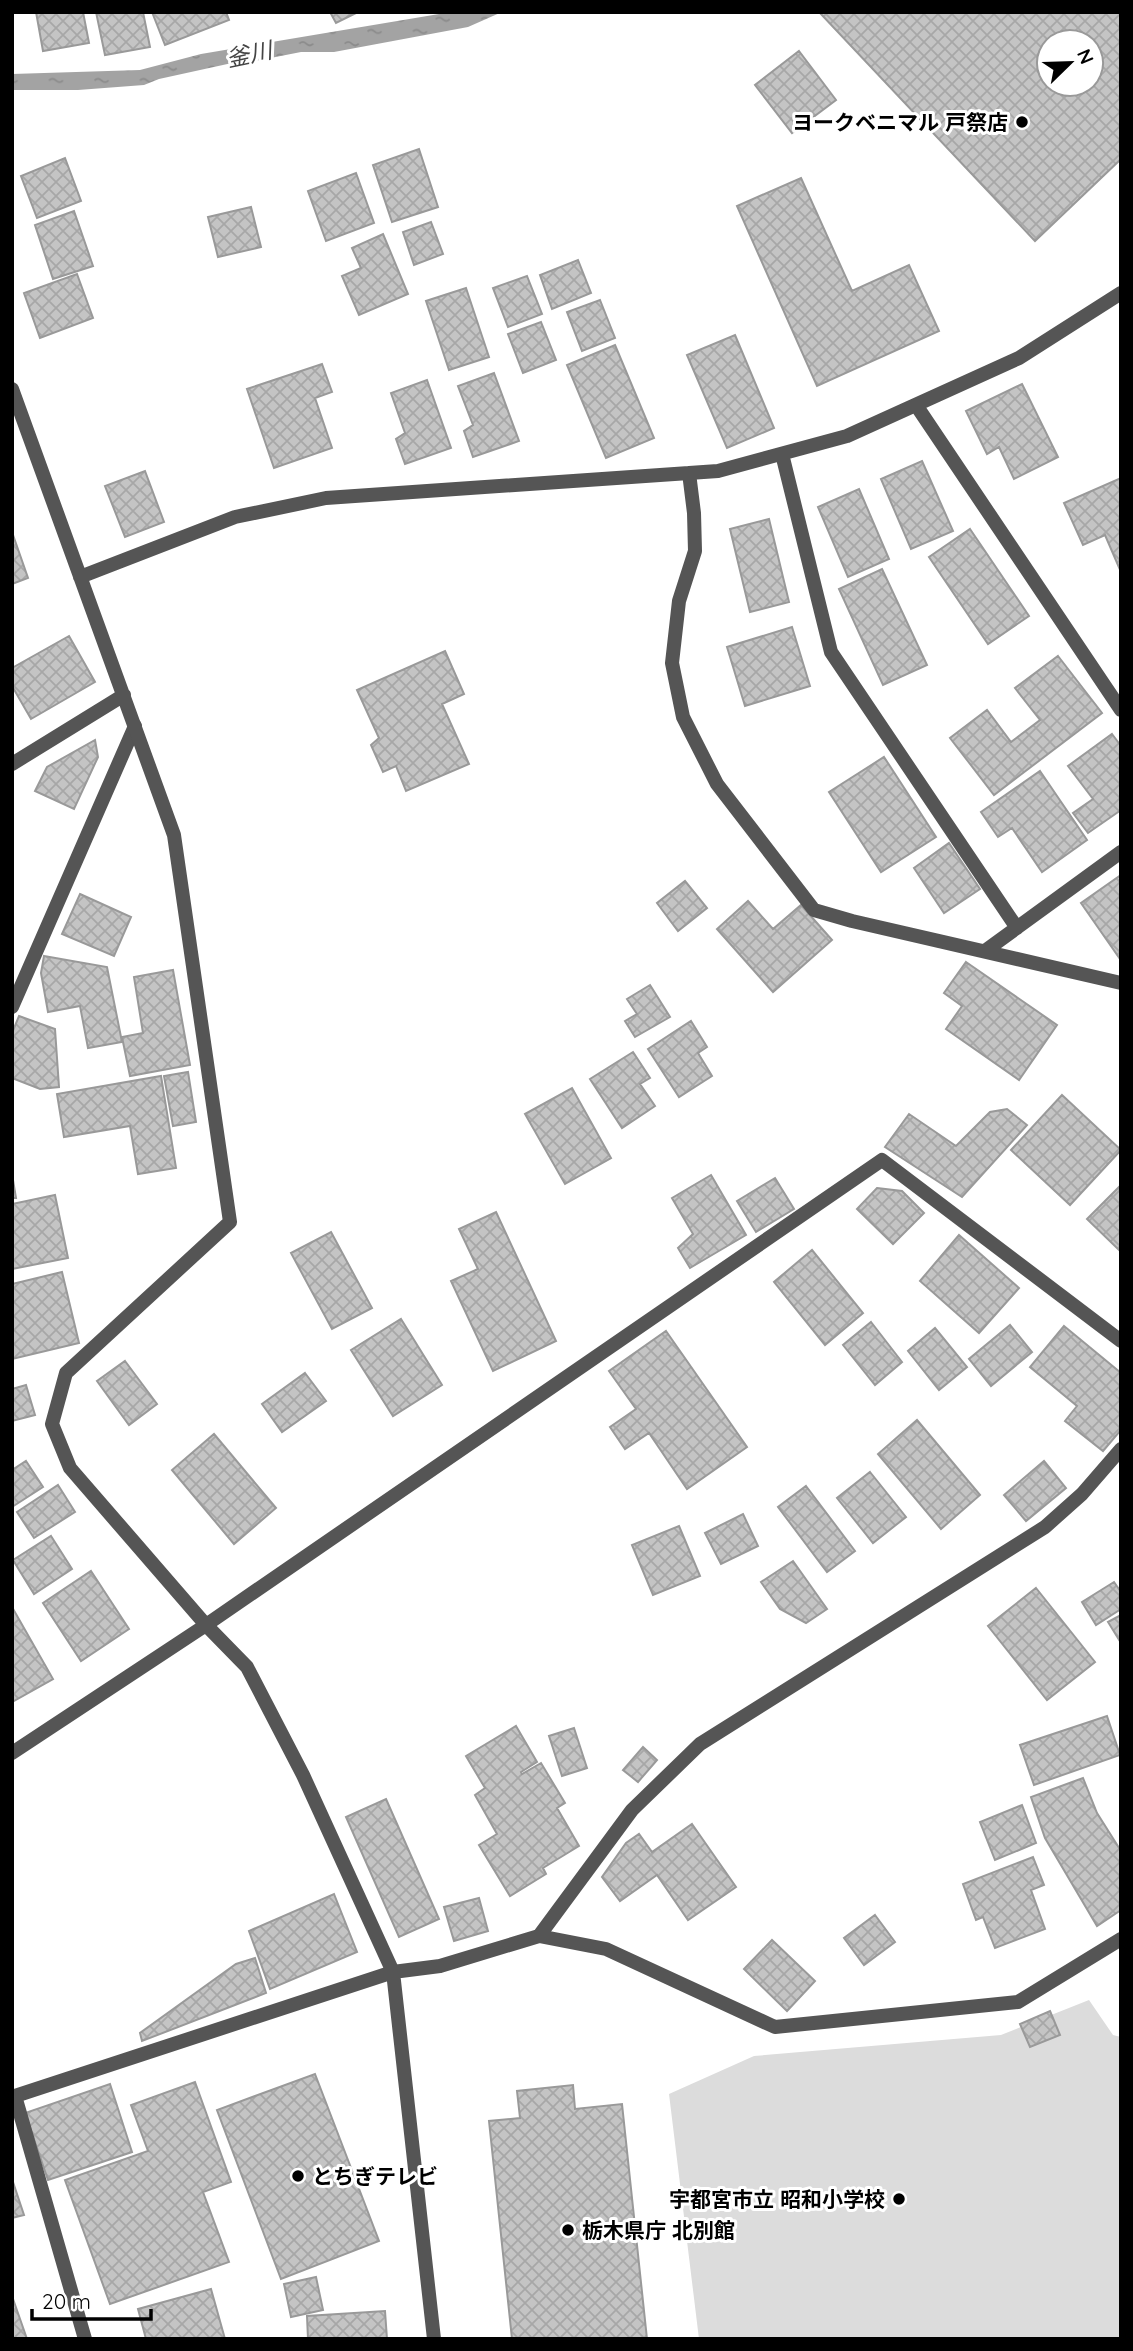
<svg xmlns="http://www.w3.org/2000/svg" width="1133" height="2351" viewBox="0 0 1133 2351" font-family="Quicksand,'Noto Sans JP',sans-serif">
  <defs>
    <pattern id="water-ripples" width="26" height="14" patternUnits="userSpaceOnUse" patternTransform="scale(1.75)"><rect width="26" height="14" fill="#a3a3a3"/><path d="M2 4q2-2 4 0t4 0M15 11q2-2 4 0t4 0" fill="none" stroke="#8b8b8b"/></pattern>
    <pattern id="building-cross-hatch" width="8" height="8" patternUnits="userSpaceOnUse" patternTransform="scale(1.75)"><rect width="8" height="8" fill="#c4c4c4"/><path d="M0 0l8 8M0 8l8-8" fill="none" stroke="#a7a7a7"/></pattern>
  </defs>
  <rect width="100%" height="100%" fill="#fff"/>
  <path fill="#dcdcdc" d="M1089,2000l24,35 8,2v302h-422l-30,-245 85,-38 247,-21z"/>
  <path fill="url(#water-ripples)" d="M451,12h51l-34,15 -134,25h-33l-61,12 -8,-1 -73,16 -15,6 -66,5h-66v-16l128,-4 61,-16z"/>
  <path fill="url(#building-cross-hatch)" stroke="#999" stroke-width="2" fill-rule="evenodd" d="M36,12h47l6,31 -46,8z
    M96,12h47l7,35 -45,8z
    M152,12h74l3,8 -64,25z
    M330,12h28l-22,11z
    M819,12h302v147l-86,82zM1049,42h42v42h-42z
    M799,51l37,49 -44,33 -37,-48z
    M419,149l19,58 -46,15 -19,-57z
    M65,158l16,43 -44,17 -16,-42z
    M356,173l18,50 -48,18 -18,-50z
    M801,178l51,113 57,-26 30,66 -122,55 -80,-180z
    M251,207l10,40 -43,10 -10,-40z
    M74,211l19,55 -40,13 -18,-54z
    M431,222l12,32 -29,11 -11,-33z
    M383,234l25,60 -49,21 -17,-39 19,-8 -9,-20z
    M578,260l13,33 -39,16 -12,-34z
    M77,274l16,44 -53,20 -16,-45z
    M527,276l15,38 -34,13 -15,-39z
    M466,288l23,69 -40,13 -23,-69z
    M600,300l15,38 -33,13 -15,-39z
    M541,322l15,38 -33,13 -15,-39z
    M735,335l39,93 -47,20 -40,-93z
    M615,345l39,93 -48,20 -39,-93z
    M322,364l10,28 -17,6 17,50 -58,20 -27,-79z
    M494,373l25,68 -46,16 -9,-26 9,-6 -15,-39z
    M427,380l24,68 -46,16 -9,-25 9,-6 -14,-40z
    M1022,384l36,73 -44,22 -15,-32 -12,7 -21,-43z
    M922,461l31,70 -42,18 -30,-70z
    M145,471l19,51 -39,15 -20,-51z
    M1121,478v94l-16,-37 -22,10 -19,-42z
    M859,489l30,70 -41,18 -30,-70z
    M769,519l20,83 -39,10 -20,-83z
    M970,529l59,87 -41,28 -59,-87z
    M12,532l16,46 -16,6z
    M882,569l45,96 -44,20 -44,-96z
    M792,627l18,59 -65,20 -18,-59z
    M69,636l26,46 -64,37 -19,-33v-18z
    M445,651l19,43 -22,10 27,60 -63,27 -10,-25 -13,6 -12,-27 8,-7 -22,-48z
    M1058,656l44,57 -108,82 -44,-57 37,-28 24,32 29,-22 -25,-32z
    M1112,734l9,12v64l-33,23 -15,-20 20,-14 -25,-33z
    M95,740l3,17 -24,52 -39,-18 12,-24z
    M884,757l52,80 -55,35 -52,-80z
    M1040,771l47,69 -45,32 -30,-44 -14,9 -17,-25z
    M949,843l31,46 -36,24 -30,-45z
    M1121,875v84h-1l-39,-56z
    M685,881l22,27 -29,23 -21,-28z
    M80,894l51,23 -17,39 -52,-22z
    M748,901l25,28 28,-24 31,35 -59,52 -56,-63z
    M44,956l63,11 15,75 -34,6 -8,-42 -32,6 -7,-39z
    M966,962l91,63 -38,55 -73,-51 16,-23 -18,-13z
    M173,970l17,95 -60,11 -8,-39 21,-4 -9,-56z
    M650,985l20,32 -35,20 -10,-16 12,-7 -10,-15z
    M19,1016l36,13 4,58 -19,2 -28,-11v-45z
    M691,1021l16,26 -9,6 14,23 -33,21 -31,-48z
    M633,1052l17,26 -10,6 15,22 -33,22 -32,-49z
    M188,1072l8,50 -23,4 -9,-50z
    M161,1076l15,92 -38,6 -8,-48 -66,11 -7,-43z
    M572,1088l39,70 -46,26 -40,-70z
    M1062,1095l59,55 -51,55 -59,-55z
    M1007,1109l20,16 -65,72 -77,-50 24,-33 47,32 34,-34z
    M12,1174l4,24h-4z
    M711,1175l35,60 -56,33 -12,-20 15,-14 -21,-36z
    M775,1178l19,31 -38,23 -19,-31z
    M1121,1185v67l-34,-33z
    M877,1188l25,3 22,22 -31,31 -36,-35z
    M55,1195l13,63 -56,11v-65z
    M496,1212l60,129 -63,30 -42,-90 27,-12 -19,-40z
    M331,1232l41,76 -40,21 -41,-76z
    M959,1235l60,53 -40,45 -59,-52z
    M812,1250l51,63 -38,32 -51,-63z
    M62,1272l17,71 -67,16v-75z
    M401,1319l41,66 -49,31 -42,-66z
    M871,1322l31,40 -27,23 -32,-40z
    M1010,1325l22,27 -41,34 -22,-27z
    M1064,1326l57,47v57l-18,21 -38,-30 12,-15 -47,-39z
    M935,1328l32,39 -28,23 -31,-39z
    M666,1331l81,116 -60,42 -38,-56 -24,16 -15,-22 26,-18 -27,-38z
    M125,1361l32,43 -28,21 -32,-44z
    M305,1373l21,28 -44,31 -20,-28z
    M26,1385l9,30 -23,6v-32z
    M917,1420l63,75 -39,34 -63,-75z
    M214,1434l62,74 -42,36 -62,-74z
    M26,1461l17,26 -31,20v-37z
    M1044,1461l22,27 -40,33 -22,-26z
    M870,1472l36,45 -33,26 -36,-45z
    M58,1485l17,27 -41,26 -17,-26z
    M806,1486l49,65 -28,21 -49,-65z
    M743,1514l15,32 -37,18 -16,-31z
    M679,1526l21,50 -47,19 -21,-50z
    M51,1536l21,33 -38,25 -21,-34z
    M793,1561l34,48 -21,14 -26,-14 -19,-27z
    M91,1571l38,58 -48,32 -38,-58z
    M1114,1582l7,10v17l-25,16 -14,-23z
    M1036,1588l59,74 -48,38 -59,-74z
    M12,1607l41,72 -41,23z
    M1121,1615v28l-13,-21z
    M1107,1716l13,39 -86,30 -14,-40z
    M516,1726l21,36 -16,10 1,2 19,-11 24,40 -8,5 22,38 -36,22 3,6 -36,22 -31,-51 18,-11 -22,-39 10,-7 -19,-32z
    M574,1728l13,40 -25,8 -13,-40z
    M643,1747l14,13 -19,22 -15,-12z
    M1083,1778l14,35 24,38v59l-24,16 -52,-88 -14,-41z
    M386,1799l53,120 -40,18 -53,-120z
    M1022,1805l14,38 -41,17 -15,-38z
    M692,1824l44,63 -48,33 -31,-45 -37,26 -18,-24 24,-34 13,-9 13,18z
    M1033,1857l11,28 -13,5 14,39 -50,19 -12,-31 -7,3 -13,-36z
    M334,1894l23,58 -87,37 -21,-58z
    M479,1898l9,33 -34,10 -10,-34z
    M875,1915l20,27 -31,23 -20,-27z
    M772,1940l43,41 -28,30 -43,-42z
    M255,1958l11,35 -124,48 -2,-8 96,-69z
    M1050,2011l10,24 -30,12 -10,-23z
    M315,2074l64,167 -98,38 -64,-169z
    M195,2082l36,100 -28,10 26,70 -119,42 -45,-124 83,-29 -17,-46z
    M110,2084l22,68 -84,28 -23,-67z
    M573,2085l2,24 47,-5 25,235h-135l-23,-218 31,-3 -3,-27z
    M12,2179l12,36 -12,3z
    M316,2277l7,33 -32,7 -7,-33z
    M211,2289l14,50h-79l-8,-30z
    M12,2296l15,43h-15z
    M385,2311l2,28h-79l-1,-23z"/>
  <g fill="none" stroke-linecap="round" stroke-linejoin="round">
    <path stroke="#555" stroke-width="14" d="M12,1007l123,-281"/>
    <path stroke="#555" stroke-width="14" d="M12,389l162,446 56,387 -164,151 -14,51 18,44 136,157 41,42 56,108 90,197 41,367
      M916,405l205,305
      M782,454l49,198 186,276
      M689,473l5,40 1,38 -16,50 -7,62 11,54 34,67 97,126 38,11 269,62
      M80,577l155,-60 91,-19 392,-27 129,-35 172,-78 102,-65
      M12,764l112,-69
      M985,951l136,-99
      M12,1753l194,-128 676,-465 239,181
      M539,1936l67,13 169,78 243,-25 103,-63
      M15,2096l70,243
      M12,2097l381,-125 47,-6 99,-30 93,-126 68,-66 345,-217 37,-33 39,-45"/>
  </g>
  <g fill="#000" stroke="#fff" stroke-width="2.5">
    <circle cx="1022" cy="122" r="7"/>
    <circle cx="298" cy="2176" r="7"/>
    <circle cx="899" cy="2199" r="7"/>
    <circle cx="568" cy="2230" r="7"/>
  </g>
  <g text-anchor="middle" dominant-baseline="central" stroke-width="6" stroke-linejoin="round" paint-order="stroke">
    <g font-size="21" font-weight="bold" fill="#000" stroke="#fff" text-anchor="end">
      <text x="1008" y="122">ヨークベニマル 戸祭店</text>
      <text x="312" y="2176" text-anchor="start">とちぎテレビ</text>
      <text x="885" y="2199">宇都宮市立 昭和小学校</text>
      <text x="582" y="2230" text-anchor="start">栃木県庁 北別館</text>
    </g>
    <g font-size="23" font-style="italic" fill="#444" stroke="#fff">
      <text transform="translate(249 54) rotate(-12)">釜川</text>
    </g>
  </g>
  <rect width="1133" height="2351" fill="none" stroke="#000000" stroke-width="28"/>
  <g transform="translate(1070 63) rotate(67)"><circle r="33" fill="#ffffff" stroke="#999999" stroke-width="2"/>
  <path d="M0-5L12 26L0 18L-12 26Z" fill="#000000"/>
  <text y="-10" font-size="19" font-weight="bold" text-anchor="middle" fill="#000000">N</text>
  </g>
  <path d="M32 2309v10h119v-10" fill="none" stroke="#000000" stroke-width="3.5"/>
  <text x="42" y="2309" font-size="21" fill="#000000" stroke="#ffffff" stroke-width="5" paint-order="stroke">20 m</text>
</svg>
